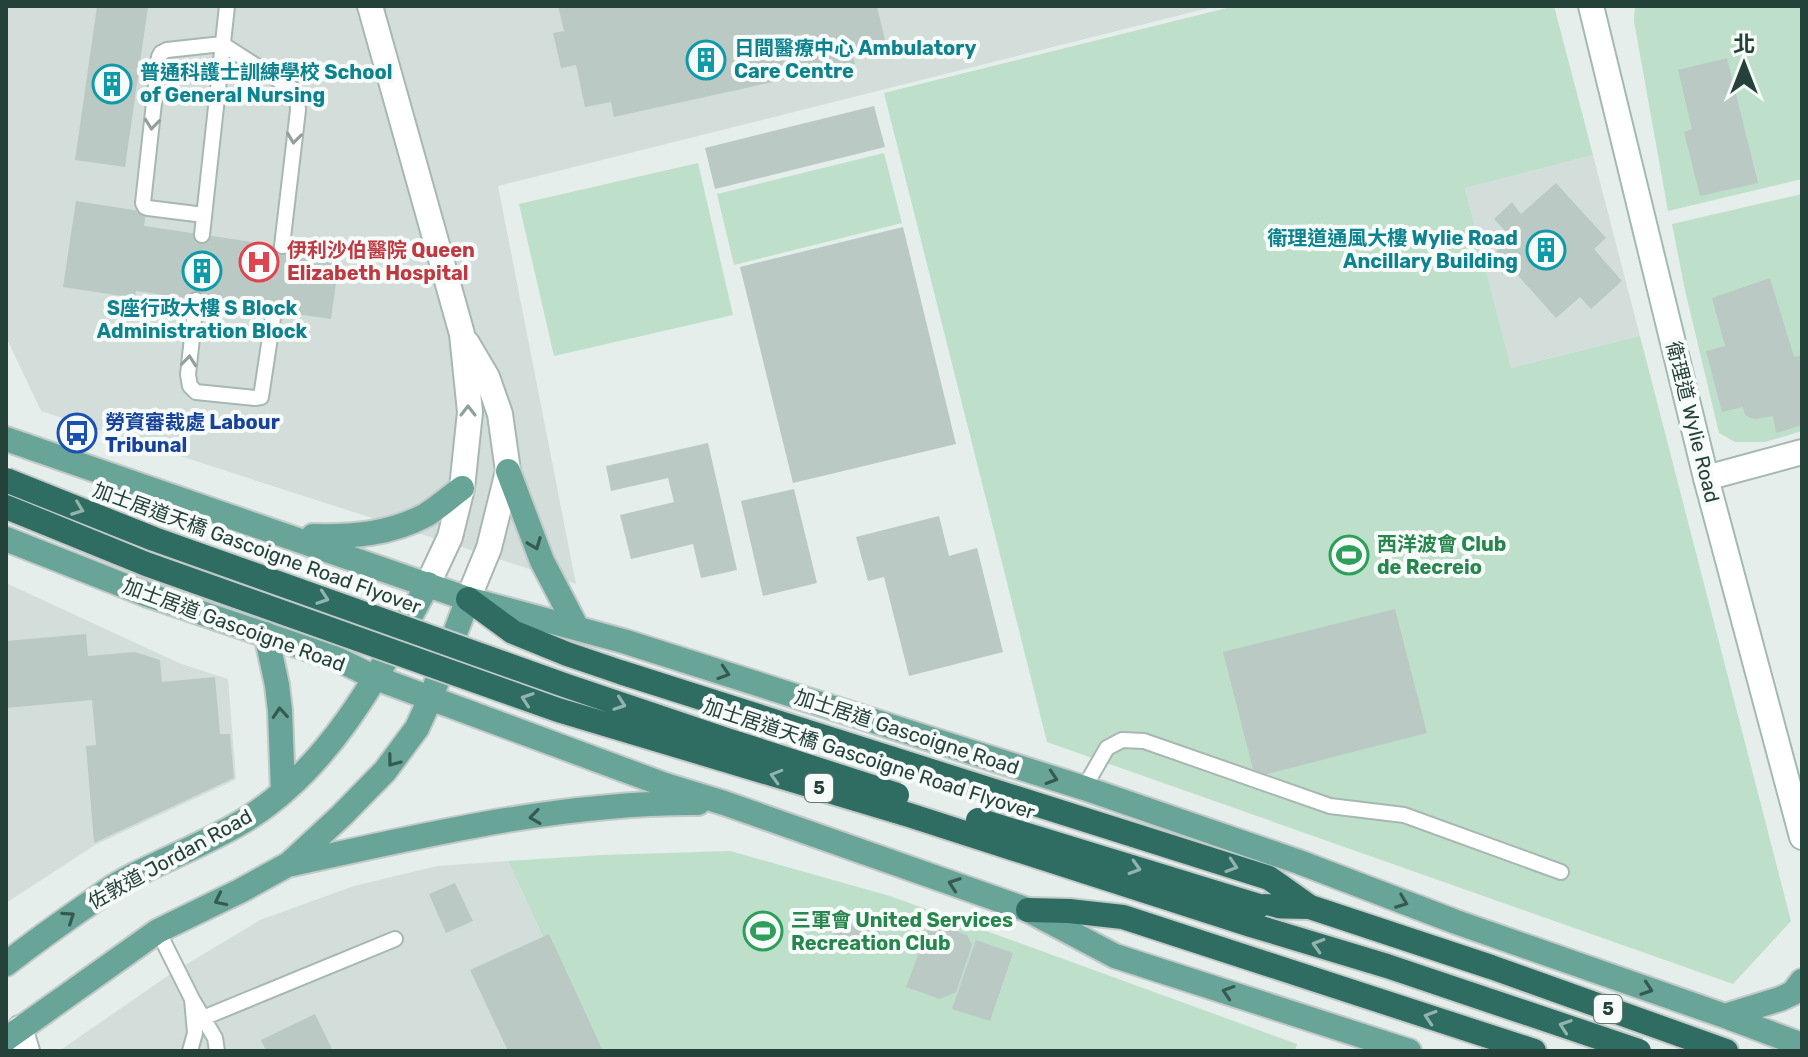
<svg xmlns="http://www.w3.org/2000/svg" width="1808" height="1057" viewBox="0 0 1808 1057" font-family="Rubik,'Noto Sans TC',sans-serif">
  <rect width="100%" height="100%" fill="#e5eeeb"/>
  <path fill="#d3deda" d="M6,6h1211l-719,180 78,398 -535,-173 -35,-74z
    M1593,155l47,181 -129,32 -46,-180z
    M6,583l173,80 49,16 8,99 -1,2 -140,65 -89,58z
    M508,861l88,190h-537l113,-78 88,-53 94,-34 83,-20z"/>
  <path fill="#bedfc9" d="M1235,6h319l39,149 -128,33 46,180 129,-32 151,585 -58,63 -686,-242 -163,-649z
    M1635,6h167v173l-134,32 -34,-190z
    M884,153l18,70 -168,42 -17,-71z
    M698,163l35,152 -179,41 -35,-152z
    M1802,194v237l-37,11h-30l-16,-9 -34,-143 -13,-66z
    M730,851l160,45 407,148 -2,7h-699l-88,-190 94,-6z"/>
  <path fill="#bac9c4" d="M97,6l51,1 -23,160 -50,-7z
    M558,6h319l10,43 -34,7 2,8 -241,53 -3,-15 -26,5 -9,-42 -15,3 -8,-35 11,-2z
    M1727,58l31,125 -58,13 -16,-64 8,-3 -14,-59z
    M874,106l11,41 -170,42 -10,-41z
    M1556,183l50,55 -12,11 28,32 -31,28 -11,-12 -24,21 -60,-67 16,-13 -18,-19 18,-17 9,12z
    M76,201l70,11 -2,14 196,29 -9,64 -195,-28 -1,7 -72,-11z
    M903,227l53,217 -163,39 -53,-216z
    M1770,278l24,79 8,-2v70l-26,8 -3,-17 -17,3 -6,-1 -5,-3 -2,-8 -21,5 -16,-61 19,-5 -13,-48z
    M708,443l29,127 -36,8 -8,-34 -62,15 -11,-44 54,-13 -6,-24 -57,13 -5,-25z
    M794,489l23,94 -54,13 -22,-95z
    M939,516l10,40 28,-8 26,104 -94,24 -25,-99 -16,4 -12,-44z
    M1395,609l32,124 -172,44 -32,-125z
    M86,634l2,22 47,-4 25,8 2,22 53,-5 5,57h10l4,44 -140,65 -8,-97 10,-1 -4,-45 -86,8v-67z
    M455,883l18,38 -27,12 -17,-39z
    M862,919l18,1 -1,28 -46,-2 1,-21 23,1z
    M931,921l36,14 5,10 -16,47 -16,7 -34,-12z
    M549,934l54,117h-95l-38,-81z
    M976,940l37,13 -23,68 -38,-12z
    M315,1014l18,37h-67l-5,-11z"/>
  <g fill="none" stroke-linecap="round" stroke-linejoin="round">
    <defs>
      <path id="lane" d="M222,44l72,46 3,8 1,12 -16,136
        M204,215l-56,-7 -3,-1 -2,-4 16,-146 2,-4 6,-3 55,-6
        M202,235l25,-229
        M196,300l-8,75 2,11 6,6 59,6 6,-1 13,-86
        M1084,788l23,-40 15,-8 22,1 186,65 74,9 157,57
        M158,931l34,68
        M203,1018l192,-79
        M190,1051l5,-18 -3,-34 23,39 2,13"/>
      <path id="street" d="M370,6l92,328 8,78 -8,76 -12,49 -22,47
        M467,343l20,34 13,37 8,57 -19,77 -21,51
        M1706,478l96,-26
        M20,1028l7,23"/>
      <path id="secondary" d="M1591,6l115,472 96,359"/>
      <path id="primary" d="M6,439l462,160 155,42 461,147 215,74 157,60 269,94 77,29
        M508,471l34,90 35,67
        M313,536c39,1 78,-2 113,-21 13,-8 24,-18 36,-27
        M6,539l142,56 187,63 41,20 289,107 59,18 304,107 87,46 294,95
        M266,634l11,51 3,26 3,80
        M292,864c132,-29 270,-62 406,-61
        M6,964c27,-21 55,-41 84,-61 11,-8 23,-17 35,-23 41,-22 86,-38 125,-63 85,-55 131,-148 178,-233
        M1725,1016l55,-17 13,-6 9,-12
        M6,1039l152,-108 82,-40 49,-27 53,-49 43,-44 32,-43 14,-31 37,-98"/>
      <path id="highway" d="M468,599l45,33 54,22 56,19
        M890,758l379,120 41,29
        M1259,906l51,1 181,60 235,84
        M1028,910l41,1 54,6 411,134"/>
    </defs>
    <use href="#lane" stroke="#a7b7b2" stroke-width="18"/>
    <use href="#street" stroke="#a7b7b2" stroke-width="28"/>
    <use href="#secondary" stroke="#a3bab3" stroke-width="28"/>
    <use href="#primary" stroke="#c2cac8" stroke-width="28"/>
    <use href="#highway" stroke="#c2cac8" stroke-width="28"/>
    <use href="#lane" stroke="#fff" stroke-width="14"/>
    <use href="#street" stroke="#fff" stroke-width="24"/>
    <use href="#secondary" stroke="#fff" stroke-width="24"/>
    <use href="#primary" stroke="#69a498" stroke-width="24"/>
    <use href="#highway" stroke="#2f6d63" stroke-width="24"/>
    <defs>
      <path id="highway-bridge" d="M6,480l148,59 413,147 160,54 170,55
        M6,507l140,57 412,146 351,105 342,110 136,41 252,85
        M623,673l267,85
        M978,820l281,86"/>
    </defs>
    <use href="#highway-bridge" stroke="#c2cac8" stroke-width="28" stroke-linecap="butt"/>
    <use href="#highway-bridge" stroke="#2f6d63" stroke-width="24"/>
  </g>
  <defs><path id="oneway-chevron" d="M-2-3.5L2.5 0L-2 3.5" fill="none" stroke-width="1.6" stroke-linecap="round" stroke-linejoin="round" transform="scale(2)"/></defs>
  <g stroke="#92a09c">
    <use href="#oneway-chevron" transform="translate(152 124) rotate(96)"/>
    <use href="#oneway-chevron" transform="translate(294 138) rotate(97)"/>
    <use href="#oneway-chevron" transform="translate(189 361) rotate(-84)"/>
    <use href="#oneway-chevron" transform="translate(468 411) rotate(-90)"/>
  </g>
  <g stroke="#92b4ae">
    <use href="#oneway-chevron" transform="translate(78 509) rotate(21)"/>
    <use href="#oneway-chevron" transform="translate(323 598) rotate(19)"/>
    <use href="#oneway-chevron" transform="translate(527 699) rotate(-161)"/>
    <use href="#oneway-chevron" transform="translate(620 704) rotate(19)"/>
    <use href="#oneway-chevron" transform="translate(776 776) rotate(-164)"/>
    <use href="#oneway-chevron" transform="translate(1232 866) rotate(18)"/>
    <use href="#oneway-chevron" transform="translate(1135 868) rotate(17)"/>
    <use href="#oneway-chevron" transform="translate(1318 945) rotate(-163)"/>
    <use href="#oneway-chevron" transform="translate(1430 1017) rotate(-162)"/>
    <use href="#oneway-chevron" transform="translate(1565 1026) rotate(-161)"/>
  </g>
  <g stroke="#355a52">
    <use href="#oneway-chevron" transform="translate(535 544) rotate(69)"/>
    <use href="#oneway-chevron" transform="translate(724 673) rotate(18)"/>
    <use href="#oneway-chevron" transform="translate(280 713) rotate(-94)"/>
    <use href="#oneway-chevron" transform="translate(393 761) rotate(127)"/>
    <use href="#oneway-chevron" transform="translate(1052 778) rotate(18)"/>
    <use href="#oneway-chevron" transform="translate(535 817) rotate(172)"/>
    <use href="#oneway-chevron" transform="translate(954 884) rotate(-161)"/>
    <use href="#oneway-chevron" transform="translate(220 900) rotate(154)"/>
    <use href="#oneway-chevron" transform="translate(1402 902) rotate(21)"/>
    <use href="#oneway-chevron" transform="translate(69 917) rotate(-34)"/>
    <use href="#oneway-chevron" transform="translate(1647 989) rotate(19)"/>
    <use href="#oneway-chevron" transform="translate(1228 992) rotate(-162)"/>
  </g>
  <defs>
    <symbol id="building-ring" viewBox="-11 -11 22 22"><circle r="9.5" fill="#f6faf8" stroke="#0f9aa8" stroke-width="1.5"/><path d="M-4-6H4V6H1V3H-1V6H-4ZM-2.5-4.3h1.7v1.8h-1.7ZM.8-4.3h1.7v1.8H.8ZM-2.5-1h1.7V.8h-1.7ZM.8-1h1.7V.8H.8Z" fill="#0f9aa8"/></symbol>
    <symbol id="hospital-ring" viewBox="-11 -11 22 22"><circle r="9.5" fill="#f6faf8" stroke="#e0444e" stroke-width="1.5"/><path d="M-5-5h3v3.5h4V-5h3V5h-3V1.5h-4V5h-3Z" fill="#e0444e"/></symbol>
    <symbol id="bus-ring" viewBox="-11 -11 22 22"><circle r="9.5" fill="#f6faf8" stroke="#1a4fb4" stroke-width="1.5"/><path d="M-5-6H5V4H4V6H2V4H-2V6H-4V4H-5ZM-3.5-4V0h7V-4ZM-3.5 1.2v1.5H-2V1.2ZM2 1.2v1.5H3.5V1.2Z" fill="#1a4fb4"/></symbol>
    <symbol id="stadium-ring" viewBox="-11 -11 22 22"><circle r="9.5" fill="#f6faf8" stroke="#2e9e5b" stroke-width="1.5"/><path d="M0-5a6.5 5 0 1 0 0 10a6.5 5 0 1 0 0-10ZM-3.5-1.8h7v3.6h-7Z" fill="#2e9e5b"/></symbol>
  </defs>
  <g fill-rule="evenodd">
    <use href="#building-ring" x="684" y="38" width="44" height="44"/>
    <use href="#building-ring" x="90" y="62" width="44" height="44"/>
    <use href="#building-ring" x="1524" y="228" width="44" height="44"/>
    <use href="#hospital-ring" x="237" y="240" width="44" height="44"/>
    <use href="#building-ring" x="180" y="249" width="44" height="44"/>
    <use href="#bus-ring" x="55" y="411" width="44" height="44"/>
    <use href="#stadium-ring" x="1327" y="533" width="44" height="44"/>
    <use href="#stadium-ring" x="741" y="909" width="44" height="44"/>
  </g>
  <g text-anchor="middle" dominant-baseline="central" stroke-width="8" stroke-linejoin="round" paint-order="stroke">
    <g fill="#f6faf8" stroke="#637873" stroke-width="2">
      <rect x="805" y="774" width="28" height="28" rx="6"/>
      <rect x="1594" y="995" width="28" height="28" rx="6"/>
    </g>
    <g font-size="18" font-weight="bold" fill="#24413a">
      <text x="819" y="788">5</text>
      <text x="1608" y="1009">5</text>
    </g>
    <g font-size="20" font-weight="bold" fill="#0d838f" stroke="#f6faf8" text-anchor="start">
      <text x="734" y="48">日間醫療中心 Ambulatory<tspan x="734" dy="23">Care Centre</tspan></text>
      <text x="140" y="72">普通科護士訓練學校 School<tspan x="140" dy="23">of General Nursing</tspan></text>
      <text x="1518" y="238" text-anchor="end">衛理道通風大樓 Wylie Road<tspan x="1518" dy="23">Ancillary Building</tspan></text>
      <text x="202" y="308" text-anchor="middle">S座行政大樓 S Block<tspan x="202" dy="23">Administration Block</tspan></text>
    </g>
    <g font-size="20" font-weight="bold" fill="#be3a42" stroke="#f6faf8" text-anchor="start">
      <text x="287" y="250">伊利沙伯醫院 Queen<tspan x="287" dy="23">Elizabeth Hospital</tspan></text>
    </g>
    <g font-size="20" font-weight="bold" fill="#164399" stroke="#f6faf8" text-anchor="start">
      <text x="105" y="422">勞資審裁處 Labour<tspan x="105" dy="23">Tribunal</tspan></text>
    </g>
    <g font-size="20" fill="#24413a" stroke="#f6faf8">
      <text transform="translate(1693 422) rotate(76)">衛理道 Wylie Road</text>
      <text transform="translate(257 548) rotate(20)">加士居道天橋 Gascoigne Road Flyover</text>
      <text transform="translate(234 625) rotate(20)">加士居道 Gascoigne Road</text>
      <text transform="translate(907 732) rotate(18)">加士居道 Gascoigne Road</text>
      <text transform="translate(869 759) rotate(18)">加士居道天橋 Gascoigne Road Flyover</text>
      <text transform="translate(170 859) rotate(-29)">佐敦道 Jordan Road</text>
    </g>
    <g font-size="20" font-weight="bold" fill="#27864d" stroke="#f6faf8" text-anchor="start">
      <text x="1377" y="544">西洋波會 Club<tspan x="1377" dy="23">de Recreio</tspan></text>
      <text x="791" y="920">三軍會 United Services<tspan x="791" dy="23">Recreation Club</tspan></text>
    </g>
  </g>
  <rect width="1808" height="1057" fill="none" stroke="#24413a" stroke-width="16"/>
  <g transform="translate(1744 64)" stroke="#f6faf8" stroke-width="6" paint-order="stroke">
  <path d="M0-6L14 30L0 20L-14 30Z" fill="#24413a"/>
  <text y="-12" font-size="22" font-weight="bold" text-anchor="middle" fill="#24413a">北</text>
  </g>
</svg>
